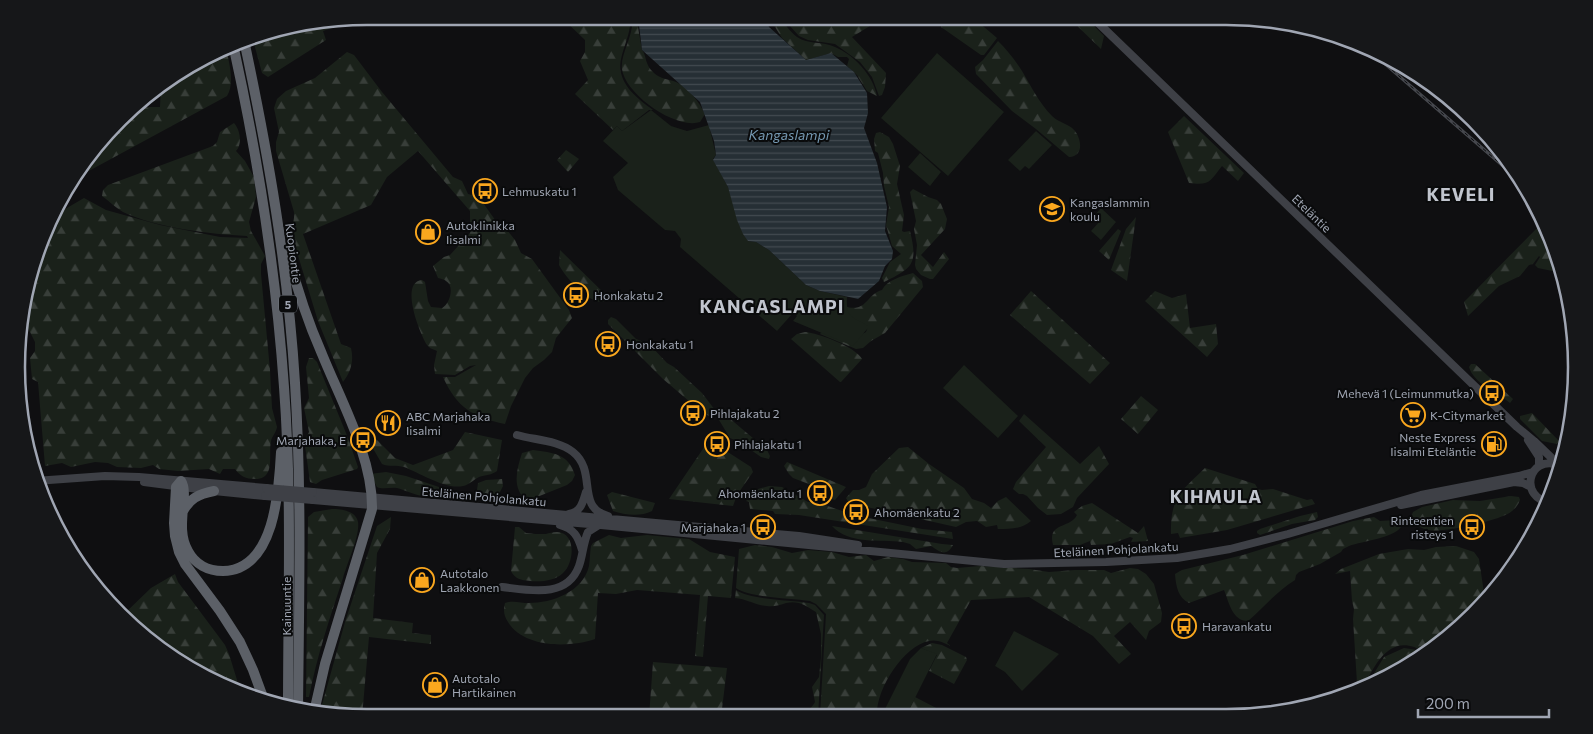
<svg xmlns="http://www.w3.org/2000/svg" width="1593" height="734" viewBox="0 0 1593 734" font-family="Commissioner,sans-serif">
  <defs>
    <pattern id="forest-firs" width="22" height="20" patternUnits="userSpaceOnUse" patternTransform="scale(1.25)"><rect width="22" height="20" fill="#1a211a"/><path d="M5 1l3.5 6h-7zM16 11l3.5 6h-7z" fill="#383e39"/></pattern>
    <pattern id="water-rules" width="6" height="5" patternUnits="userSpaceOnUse" patternTransform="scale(1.25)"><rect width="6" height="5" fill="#262f35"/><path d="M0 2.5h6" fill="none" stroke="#424a50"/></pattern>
  </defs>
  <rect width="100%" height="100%" fill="#0f0f11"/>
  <path fill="url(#forest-firs)" d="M560,16h70c2,15 -6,29 -9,43 -5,23 15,39 32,51h-4l-27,21 -5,-5 -4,4 -38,-36 13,-14 -8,-19 5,-9v-12z
    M632,16h4l6,34c5,6 2,14 12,23 6,6 15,6 22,9 13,6 23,20 29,32l-5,8c-24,8 -75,-28 -78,-53 -2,-16 13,-34 10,-53z
    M768,16h11c5,7 11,16 18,21 11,8 26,4 38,10 19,8 38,28 42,49l-10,-5 -10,-16 -10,-9 2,-7 -2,-2h-9l-7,-4 -25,7 -24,-22z
    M781,16h105l-34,21 34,36 -1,14 -3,8 -3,1 -7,-19 -12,-15 -25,-18 -27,-4 -9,-4z
    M947,16h24l26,22 -13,17h-3l-40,-28 2,-6z
    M1067,16h17l20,20 -3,13z
    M352,19l-3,3 -26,9 3,9 -58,37 -6,-4 -10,-37z
    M998,41c9,9 17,19 24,30 9,15 17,32 30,45 8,8 20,8 25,18 5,10 5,22 -8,23l-33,-28 -24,-18 -36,-37 -1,-7 8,-7z
    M226,48c3,14 9,35 1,48l-153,83 56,-69 19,-3h11l1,-22 31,-22z
    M347,52l7,3 28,37 71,85 9,4 6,13 8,2 5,4 17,24 9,6 8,10 6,13 11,6 37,51 3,8 -16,20 -4,14 -8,8 -11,8 -8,10 -14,28 -6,18c-32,-7 -48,-16 -62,-47h12l21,-12 -6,1 -15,9 -20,-1 -1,-9 3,-14c-4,-2 -7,-2 -10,-6 -7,-11 -28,-63 -5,-65l3,2 3,19 3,6 11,1c8,-4 13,-22 4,-27 -2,-2 -5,-2 -8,-3l-5,-12 11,-9 6,-2 20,-22v-22l-52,-60 -31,26 -16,28 -68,29 38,110 10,4c3,13 0,24 -8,34l-25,-61 -25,-82c-3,-13 2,-16 1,-27l-18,-61v-9l3,-10 -5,-24 3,-9 9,-8 29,-13z
    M1184,116l60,57 -6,8 -16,-15c-12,15 -12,20 -33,17l-21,-51z
    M234,123c7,8 8,22 2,28l9,10 9,16 2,20 -7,25 2,9 14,25 -4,8v10l9,96 2,38 5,19c-1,6 -5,9 -6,14 -3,14 5,38 -16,38 -9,0 -15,-3 -20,-10h-12l-3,5 -11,-5 -31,2 -19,-2 -6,-4 -12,3 -24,-1 -9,-4 -13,-1 -24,5 -9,-4 -17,3 -7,-84 -6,-3 -2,-21 5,-7v-9l-9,-18 -2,-17 2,-16 29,-76 29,-17 22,12 54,15 60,12 28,1 -1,-2c-37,-2 -90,-8 -124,-24 -7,-4 -14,-11 -21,-16l1,-6 5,-5 105,-39 4,-4 3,-10z
    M880,132l9,5 4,7 7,22 -3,18 7,31 -2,16 2,1 6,-1c8,33 3,37 -26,51l-2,-4 8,-16 11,-8 -9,-8 -6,-21 3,-18 -5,-21 -1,-13 -5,-20 -3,-2 -1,-12 2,-6z
    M566,150l13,9 -11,13 -11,-12z
    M913,189l15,8 9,3 4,4 6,15 -2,10 -24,26 12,12 11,-15 5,7 -16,20h-3l-9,-4 -5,-6 -1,-4 2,-20 -3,-16 2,-8 -6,-29z
    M1136,217l-9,64 -16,-11 15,-41z
    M1544,221l6,12 12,40 -24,-5 -3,-3 5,-8 -1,-1 -6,8 -4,1 -9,11 -21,10 -31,30 -4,-14z
    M1118,229l3,2 -12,29 -10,-9z
    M560,250l49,48 -6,4c-15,1 -37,-24 -44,-37z
    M913,273l9,8 1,6 -38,46 -14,8 -8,7 -7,1 -36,-15 2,-2 39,3 5,-3 1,-3 -17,-13 -6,-10c23,8 22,-12 38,-16 5,-10 20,-14 31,-17z
    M1031,291l79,72 -20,21 -80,-69z
    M1155,291l17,7 14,-4 4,34 26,-4 2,20 -11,13 -62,-56z
    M611,317l5,2 20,20 13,5 18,19 7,4 28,26 13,17 -6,6 -6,-3 -40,-34 -55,-55v-4z
    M805,332c13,1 51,15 57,27l-21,23h-1l-49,-43 6,-5z
    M309,358h4l4,4 31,76 10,29 -1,2 -35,11 -6,4 -6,-2 -5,-36v-6l4,-8 -5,-24 5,-10 -3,-31z
    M1471,364h4l38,35 -3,4c-14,-12 -36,-19 -41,-36z
    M1141,396l17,14 -20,24 -17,-15z
    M1532,413l27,28 -2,3 -15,-3 -22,-22v-3z
    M1024,414l56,50 19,-18 10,18 -32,34 -4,9 -12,7 -14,1 -9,-7 -11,-12 -4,-2h-4l-6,-5 3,-7 30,-35 -27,-26z
    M728,417l39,33 3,6 -1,3 -8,-2 -20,-14 -11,-5 -11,-18 2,-2z
    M465,432l37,8 -5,31c-5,4 -12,4 -18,6 -6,3 -10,8 -16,9 -17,4 -43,-13 -59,-19 -7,-2 -15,0 -22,-3l-15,-26 6,-2 22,22 18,7 40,-15z
    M709,440l42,27 2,5 -16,23 -4,11 -64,-7z
    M908,447l21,17 35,24 8,11 12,4 7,5 7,-7 8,-4 25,24c-9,8 -21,8 -33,8l-1,-4 -11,2 -9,-6 -11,1 -10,5 -107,-24 -3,-5 7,-8h6l7,-3 6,-13 27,-26z
    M533,450c20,3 35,3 42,25l-3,6 -5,4 -40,16c-16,-13 -10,-32 -5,-48z
    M787,462l59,25 -11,13 -10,-3 -11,-11 -21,-8 -4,-4 -5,-8z
    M1205,468l50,16 3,5 4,1 11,-1 34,11 5,-1 3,5 -88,26 -47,8 -2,-5 -7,1c-1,-36 10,-43 34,-66z
    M386,472l20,4 33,11c0,21 -32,3 -42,1 -7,-1 -14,2 -20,-1l-7,-13z
    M502,479l1,7 -5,10 -12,5 -10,-4 2,-14 8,-3z
    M769,486l13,1 26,15 11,1 35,12 68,14 30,3 1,7 -154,-24 -24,-1 -2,-3 -23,-2 -1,-7 -3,-1 12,-12z
    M612,492l43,11 -3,8c-12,6 -27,4 -39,0l-6,-16z
    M1511,496l8,1 1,3c-3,8 -9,13 -17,16 -14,6 -60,17 -74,14 -8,-1 -15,-6 -18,-13l2,-5 9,-5 31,-7 27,1z
    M1092,503l46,30 6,-7 4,15 -17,1 2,-4 -3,-1 -19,7 -20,1 -1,-4 -10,4h-27c-6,-23 17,-16 24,-30l-3,-3 8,-6z
    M332,509c10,0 24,2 26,13 2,14 -11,41 -15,56 -13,39 -26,78 -34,119h-3l2,-180 6,-5z
    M1317,512l1,5 -3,3 -23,4 -32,11 -3,-2v-2l3,-2 40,-13z
    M391,517l-1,12 -13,24 -4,65 40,5 -1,10 19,2v9l-62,-7 -7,80 -39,-4 -1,-8 23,-83 32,-96z
    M1374,517l6,4 17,-1 5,5c-5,13 -40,16 -53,21l-6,3 -2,3 -21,12 -21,8 -3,3 -1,5c-18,11 -31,27 -47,41 -16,0 -19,-19 -24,-31l-35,13c-11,-5 -13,-17 -14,-29l7,-4 61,-15 110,-34z
    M832,526l110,18 11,1c-7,13 -14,6 -22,1l-15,3 -6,-5 -7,-2c-23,-3 -54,3 -71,-16z
    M515,527h4l7,6c6,1 13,1 20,1 3,-1 7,-2 11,-2 20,1 17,31 6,41 -8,8 -22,9 -33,8 -9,-1 -15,-2 -19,-10z
    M609,535l12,3 26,-3 42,4 21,13 25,5 -4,41 -23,-2 -5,61 -8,-1 5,-61 -63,-5 -21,4 -18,-1 -3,46c-26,9 -71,9 -87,-17 -4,-6 -5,-12 -3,-19 8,-3 15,0 24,0 23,0 54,-11 60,-37 1,-7 1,-14 2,-20l2,-3z
    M755,545l17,2 20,6 16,-3 24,2 17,5 17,-2 8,6 14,-4 15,2 9,3 34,1 5,4 6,1 23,-2 49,3 20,3 26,-2h29l7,3 19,-5 8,1 8,5 8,10 8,29 -1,9 -12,9 -3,9 -16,-18 -16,14 17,18 -12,10 -26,-28 -64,-39 -58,3 -24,43 4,3c-7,-3 -14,-7 -22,-5 -26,5 -54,50 -52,75h-57l6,-102 -10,-10 -6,-3c-19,-3 -60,-3 -74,-13l3,-39z
    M1456,546l18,6 5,7 6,41 -45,45 -14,8c-34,-22 -49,7 -63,35l-6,-5 -4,-64 1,-10 -2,-8 -2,-30 -15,3 6,-5 38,-15 29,-5 16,1 12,-3z
    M175,574l3,8 47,63 4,9 12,39 -8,-2 -97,-60 -13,-16 28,-27z
    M736,590c14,10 55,10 73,13l6,2 9,10 -6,101h-8c-2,-8 2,-8 5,-14l-3,-15 7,-10 2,-19v-24l-5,-22c-10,-6 -17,-12 -30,-9 -6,2 -12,4 -19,3 -12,-1 -20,-7 -32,-8z
    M932,643l10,2 24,12 1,3 -13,24 -25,-13 8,-16 -16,-7z
    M1404,648l13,2 7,4 -31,18 -3,-3h-3l-8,11 -14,8 19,-31z
    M653,662l74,6 -6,49h-72z
    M915,697l25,13 -3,6h-31z"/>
  <path fill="#1a211a" d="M937,53l67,59 -56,64 -67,-58z
    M651,110l20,16 16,5 22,-6 7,30 -3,4 15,28 20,54 8,1 13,8 37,35 14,6 27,6c-1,21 4,19 21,29v2l-15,18 -60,-25 4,-5 -4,-3 -16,18 -97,-84 1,-8 -6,-8 -10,-1 -47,-40 -5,-13 15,-14 -25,-22 14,-15 5,5z
    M1036,131l16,14 -23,24 -4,-3 -5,5 -12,-11z
    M920,153l21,19 -11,14 -22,-19z
    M1101,208l15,14 -15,18 -10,-9 9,-10 -6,-5z
    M964,365l54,51 -20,22 -55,-50z
    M1014,631l45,23 -37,37 -17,-19 -10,-6z
    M921,648l16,6 -31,62h-15l-8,-3 27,-54z"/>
  <path fill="url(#water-rules)" d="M638,16h126l5,11 37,33 25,-7 23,19 13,21 1,20 -4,15 13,35 10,44 -2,24 8,20 -1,8 -7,7 -6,15 -21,18 -4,-1 -34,-7 -14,-6 -37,-35 -13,-8 -8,-1 -5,-7 -6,-14 -9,-33 -15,-27 3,-5 -2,-14 -14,-39 -58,-52z"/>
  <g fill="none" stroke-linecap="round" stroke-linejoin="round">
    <path stroke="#3e4046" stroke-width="8" d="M1091,16l426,411 17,14 25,24
      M517,435c17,5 41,5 56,17 25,20 2,55 35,64
      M1528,440l11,17v9
      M35,481l70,-5 34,1 127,11
      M144,482l70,9 51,5
      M313,492l486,44 59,9
      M313,500l288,25 403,39 102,-2 71,-4 53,-9 58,-15 133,-39 98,-19 14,-4
      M1550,502c-31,-3 -23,-48 9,-37
      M1401,505l113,-23 9,1 8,4
      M569,514c12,-2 14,-12 17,-22
      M560,525c14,4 18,11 22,25
      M502,587c27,3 65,12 77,-21 4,-11 4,-23 9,-34l11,-7"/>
    <path stroke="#5c6067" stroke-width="10" d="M244,40c24,113 44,227 51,343 7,109 4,219 3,328
      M233,44c25,114 43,228 51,343 8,107 4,214 4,321
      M287,250c9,36 20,70 35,104 19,47 51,104 50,155l-47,155 -11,48
      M182,513c7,-14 16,-19 32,-22
      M264,700l-11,-30 -13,-28 -20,-31 -35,-47 -6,-12 -4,-16 -1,-13 2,-36 5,-6c9,14 -7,47 7,70 7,13 20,20 35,20 52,-1 56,-81 58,-119"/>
    <defs>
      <path id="rail" d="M1362,44l163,141"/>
    </defs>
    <use href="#rail" stroke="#45474d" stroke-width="3"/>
    <use href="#rail" stroke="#0a0b0c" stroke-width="1" stroke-dasharray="4" stroke-linecap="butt"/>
    <path stroke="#3e4046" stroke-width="8" d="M266,488l47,4
      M265,496l48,4"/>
  </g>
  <defs>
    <symbol id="bus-ring" viewBox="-11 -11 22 22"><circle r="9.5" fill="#0a0b0c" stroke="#faa71e" stroke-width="1.5"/><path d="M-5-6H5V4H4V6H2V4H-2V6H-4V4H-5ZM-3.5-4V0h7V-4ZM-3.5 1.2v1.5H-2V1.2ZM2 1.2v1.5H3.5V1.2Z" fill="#faa71e"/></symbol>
    <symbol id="school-ring" viewBox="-11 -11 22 22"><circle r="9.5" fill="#0a0b0c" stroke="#faa71e" stroke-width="1.5"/><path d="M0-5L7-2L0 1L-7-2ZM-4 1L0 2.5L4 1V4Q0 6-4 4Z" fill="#faa71e"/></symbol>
    <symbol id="shop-ring" viewBox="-11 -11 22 22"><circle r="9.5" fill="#0a0b0c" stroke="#faa71e" stroke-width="1.5"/><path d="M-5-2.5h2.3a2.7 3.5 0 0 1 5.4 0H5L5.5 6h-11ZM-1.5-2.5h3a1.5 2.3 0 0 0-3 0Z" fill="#faa71e"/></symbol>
    <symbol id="supermarket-ring" viewBox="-11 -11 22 22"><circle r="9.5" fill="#0a0b0c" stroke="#faa71e" stroke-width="1.5"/><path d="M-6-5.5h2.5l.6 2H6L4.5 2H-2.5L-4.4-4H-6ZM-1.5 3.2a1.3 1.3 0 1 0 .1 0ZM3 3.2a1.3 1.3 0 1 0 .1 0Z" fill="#faa71e"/></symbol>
    <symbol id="restaurant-ring" viewBox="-11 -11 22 22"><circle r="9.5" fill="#0a0b0c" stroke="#faa71e" stroke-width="1.5"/><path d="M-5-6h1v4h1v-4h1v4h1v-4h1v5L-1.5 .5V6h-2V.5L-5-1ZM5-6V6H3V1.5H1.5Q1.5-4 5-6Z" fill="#faa71e"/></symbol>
    <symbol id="fuel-ring" viewBox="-11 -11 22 22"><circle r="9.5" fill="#0a0b0c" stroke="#faa71e" stroke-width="1.5"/><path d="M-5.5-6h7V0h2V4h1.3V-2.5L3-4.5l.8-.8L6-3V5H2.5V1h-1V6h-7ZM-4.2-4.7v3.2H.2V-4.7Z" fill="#faa71e"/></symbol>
  </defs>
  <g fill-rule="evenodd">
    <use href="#bus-ring" x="471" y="177" width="28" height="28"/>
    <use href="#school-ring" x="1038" y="195" width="28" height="28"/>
    <use href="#shop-ring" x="414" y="218" width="28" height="28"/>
    <use href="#bus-ring" x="562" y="281" width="28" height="28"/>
    <use href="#bus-ring" x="594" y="330" width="28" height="28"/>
    <use href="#bus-ring" x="1478" y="379" width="28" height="28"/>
    <use href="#bus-ring" x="679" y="399" width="28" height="28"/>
    <use href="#supermarket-ring" x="1399" y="401" width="28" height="28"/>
    <use href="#restaurant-ring" x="374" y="409" width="28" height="28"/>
    <use href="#bus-ring" x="349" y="426" width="28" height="28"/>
    <use href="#bus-ring" x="703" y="430" width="28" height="28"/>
    <use href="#fuel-ring" x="1480" y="430" width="28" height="28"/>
    <use href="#bus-ring" x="806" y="479" width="28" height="28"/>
    <use href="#bus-ring" x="842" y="498" width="28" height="28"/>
    <use href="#bus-ring" x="749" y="513" width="28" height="28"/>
    <use href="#bus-ring" x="1458" y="513" width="28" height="28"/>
    <use href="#shop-ring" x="408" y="566" width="28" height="28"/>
    <use href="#bus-ring" x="1170" y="612" width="28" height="28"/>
    <use href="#shop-ring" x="421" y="671" width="28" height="28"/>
  </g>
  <g text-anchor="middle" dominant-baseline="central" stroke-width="4" stroke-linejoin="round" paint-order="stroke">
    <rect fill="#0a0b0c" stroke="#737881" stroke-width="1" x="279" y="295.5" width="18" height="17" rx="4"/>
    <g font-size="11" font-weight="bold" fill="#a0a6b3">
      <text x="288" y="304">5</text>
    </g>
    <g font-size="12" fill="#a0a6b3" stroke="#0a0b0c" text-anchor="start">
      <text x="502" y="191">Lehmuskatu 1</text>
      <text x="1070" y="202">Kangaslammin<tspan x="1070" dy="14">koulu</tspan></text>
      <text x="446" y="225">Autoklinikka<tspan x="446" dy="14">Iisalmi</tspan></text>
      <text x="594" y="295">Honkakatu 2</text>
      <text x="626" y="344">Honkakatu 1</text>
      <text x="1474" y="393" text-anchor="end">Mehevä 1 (Leimunmutka)</text>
      <text x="710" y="413">Pihlajakatu 2</text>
      <text x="1430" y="415">K-Citymarket</text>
      <text x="406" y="416">ABC Marjahaka<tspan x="406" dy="14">Iisalmi</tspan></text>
      <text x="1476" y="437" text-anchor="end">Neste Express<tspan x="1476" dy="14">Iisalmi Eteläntie</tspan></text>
      <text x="346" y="440" text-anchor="end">Marjahaka, E</text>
      <text x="734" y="444">Pihlajakatu 1</text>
      <text x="802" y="493" text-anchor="end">Ahomäenkatu 1</text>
      <text x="874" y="512">Ahomäenkatu 2</text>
      <text x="1454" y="520" text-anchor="end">Rinteentien<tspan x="1454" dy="14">risteys 1</tspan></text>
      <text x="746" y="527" text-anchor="end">Marjahaka 1</text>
      <text x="440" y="573">Autotalo<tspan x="440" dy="14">Laakkonen</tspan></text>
      <text x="1202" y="626">Haravankatu</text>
      <text x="452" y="678">Autotalo<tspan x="452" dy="14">Hartikainen</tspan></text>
    </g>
    <g font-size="12" fill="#a0a6b3" stroke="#0a0b0c">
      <text transform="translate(1312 213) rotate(44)">Eteläntie</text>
      <text transform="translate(294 253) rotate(83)">Kuopiontie</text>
      <text transform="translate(484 496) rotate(5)">Eteläinen Pohjolankatu</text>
      <text transform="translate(1116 549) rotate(-3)">Eteläinen Pohjolankatu</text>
      <text transform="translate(286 606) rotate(-90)">Kainuuntie</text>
    </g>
    <g font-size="14" font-style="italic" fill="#7497b0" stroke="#0a0b0c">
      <text x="789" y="134">Kangaslampi</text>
    </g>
    <g font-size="18" font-weight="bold" letter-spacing="1" fill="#c1c5ce" stroke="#0a0b0c">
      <text x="1461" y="194">KEVELI</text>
      <text x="772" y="306">KANGASLAMPI</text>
      <text x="1216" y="496">KIHMULA</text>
    </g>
  </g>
  <path d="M0 0H1593V734H0ZM367 25H1226A342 342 0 0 1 1568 367V367A342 342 0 0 1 1226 709H367A342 342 0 0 1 25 367V367A342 342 0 0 1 367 25Z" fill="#161719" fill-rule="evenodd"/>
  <path fill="none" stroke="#a0a6b3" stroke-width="2.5" d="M367 25H1226A342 342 0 0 1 1568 367V367A342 342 0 0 1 1226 709H367A342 342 0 0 1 25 367V367A342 342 0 0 1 367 25Z"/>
  <path d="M1418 709v8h131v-8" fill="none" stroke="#a0a6b3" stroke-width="2.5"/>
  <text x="1426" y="709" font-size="15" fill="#a0a6b3" stroke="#0a0b0c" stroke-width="4" paint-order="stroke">200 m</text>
</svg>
